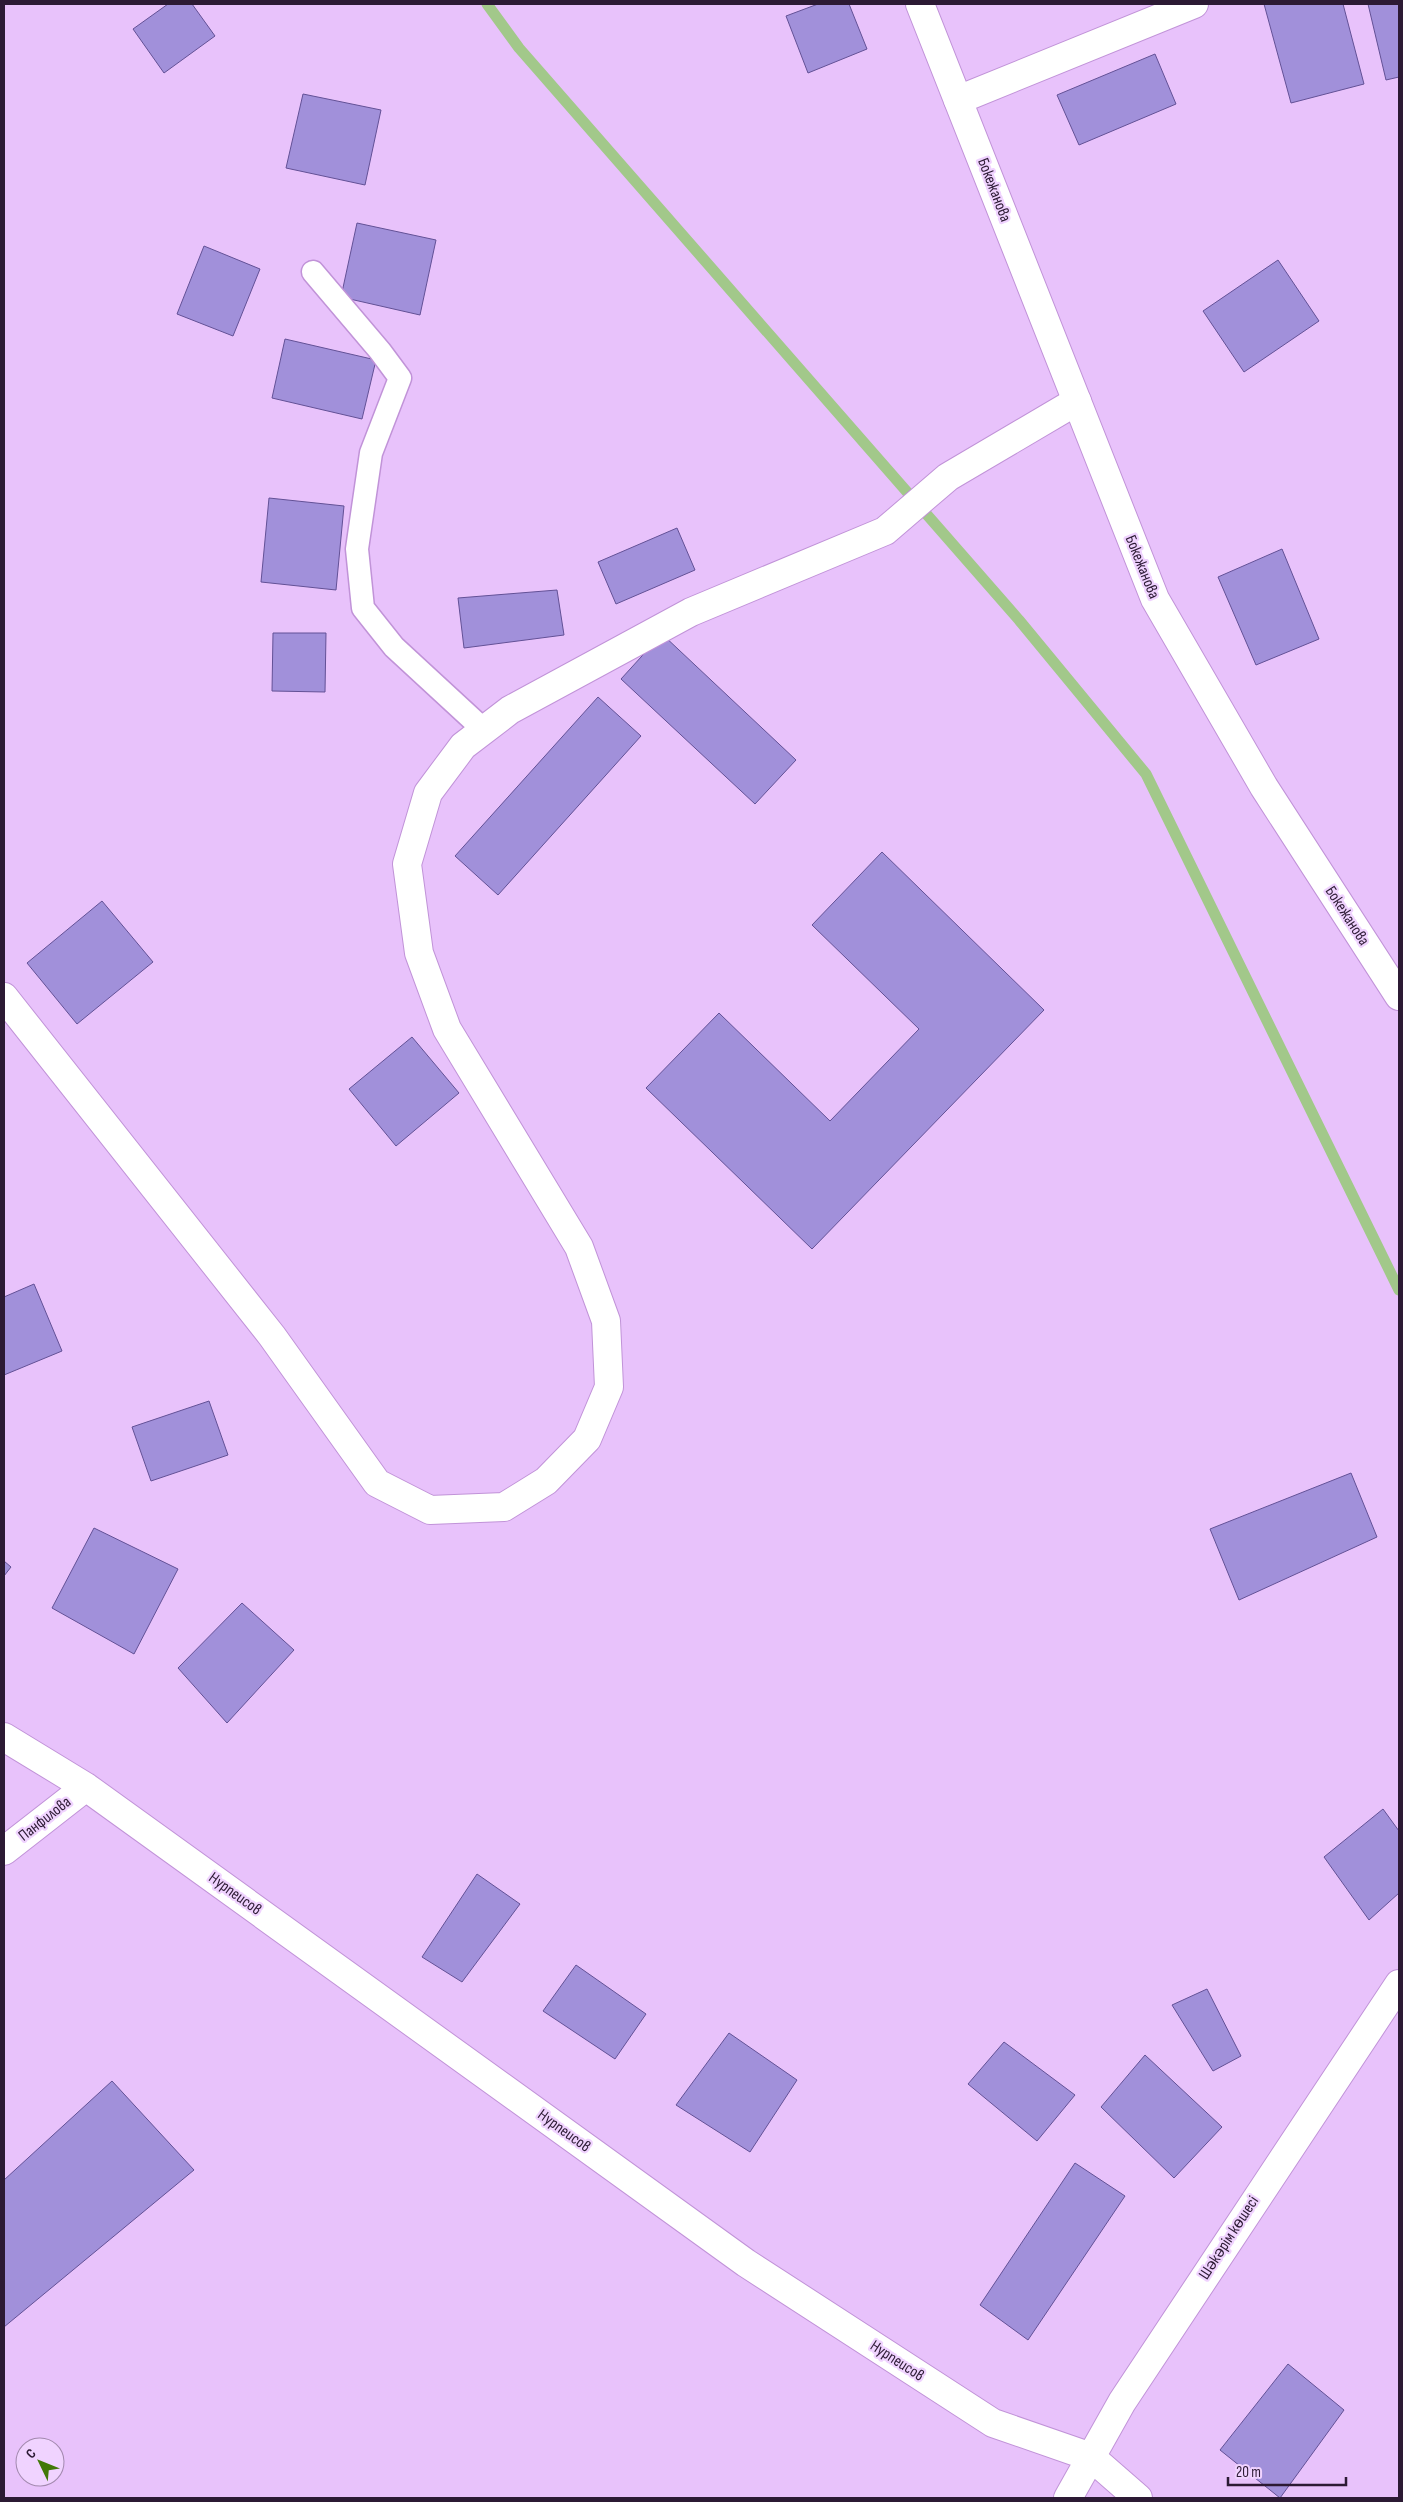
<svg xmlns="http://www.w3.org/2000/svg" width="1403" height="2502" viewBox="0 0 1403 2502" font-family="'Sofia Sans Condensed',sans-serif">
  <rect width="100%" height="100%" fill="#e8c2fb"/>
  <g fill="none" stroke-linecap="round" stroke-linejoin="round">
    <path stroke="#a2c88a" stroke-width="11" d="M487,4l32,44 500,572 127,154 253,516"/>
  </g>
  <path fill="#a190da" stroke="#635196" d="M168,4h24l23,32 -51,37 -31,-44z
    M818,4h31l18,45 -59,24 -22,-57z
    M1264,4h79l21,80 -73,19z
    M1368,4h31v73l-13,3z
    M1155,54l21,50 -97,41 -22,-50z
    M303,94l78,16 -16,75 -79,-17z
    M357,223l79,17 -16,75 -79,-18z
    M204,246l56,23 -27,67 -56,-22z
    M1278,260l41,61 -75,51 -41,-61z
    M285,339l91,21 -14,59 -90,-21z
    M269,498l75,8 -8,84 -75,-8z
    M677,528l18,42 -79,34 -18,-42z
    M1282,549l37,90 -63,26 -38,-88z
    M557,590l7,45 -100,13 -6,-50z
    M273,633h53l-1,59 -53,-1z
    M662,634l134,126 -41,44 -134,-125z
    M598,697l43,39 -143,159 -43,-39z
    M882,852l162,158 -232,239 -166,-161 73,-75 111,108 89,-92 -107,-104z
    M102,901l51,61 -76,62 -50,-61z
    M412,1037l47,56 -63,53 -47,-57z
    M34,1284l28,67 -58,24v-78z
    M209,1401l19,54 -77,26 -19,-54z
    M1351,1473l26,64 -138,63 -29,-71z
    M94,1528l84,41 -44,85 -82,-46z
    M4,1561l7,6 -7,9z
    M242,1603l52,47 -67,73 -49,-55z
    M1383,1809l16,22v62l-30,27 -45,-63z
    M477,1874l43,30 -58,78 -40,-25z
    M576,1965l70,49 -31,45 -72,-48z
    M1207,1989l34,67 -28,15 -41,-66z
    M729,2033l68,47 -47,72 -74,-47z
    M1004,2042l71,53 -38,46 -69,-57z
    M1145,2055l77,72 -48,51 -73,-71z
    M112,2081l82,89 -190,157v-147z
    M1075,2163l50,33 -97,144 -48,-35z
    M1288,2364l56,46 -64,88 -60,-48z"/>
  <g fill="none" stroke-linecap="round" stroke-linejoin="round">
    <defs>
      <path id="lane" d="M313,272l67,79 20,27 -29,75 -14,96 6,59 31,39 90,83"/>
      <path id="street" d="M958,100l236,-96
        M4,997l268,339 105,147 53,27 74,-3 42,-26 41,-42 22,-52 -3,-66 -27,-74 -132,-218 -28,-76 -12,-89 21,-71 35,-47 47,-36 181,-98 194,-81 63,-54 129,-76
        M4,1737l82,50 660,476 247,160 98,34 47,41
        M4,1851l82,-64
        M1068,2498l54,-96 277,-418"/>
      <path id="secondary" d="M920,4l235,595 109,188 135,209"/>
    </defs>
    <use href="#lane" stroke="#c193d8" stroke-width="25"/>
    <use href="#street" stroke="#c193d8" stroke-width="30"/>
    <use href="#secondary" stroke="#c193d8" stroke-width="30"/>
    <use href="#lane" stroke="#fff" stroke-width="22"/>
    <use href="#street" stroke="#fff" stroke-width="28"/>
    <use href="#secondary" stroke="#fff" stroke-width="28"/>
  </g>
  <g text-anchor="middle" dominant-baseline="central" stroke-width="4.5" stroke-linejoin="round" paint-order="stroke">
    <g font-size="16" fill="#2c1a34" stroke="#f0d3ff">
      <text transform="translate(994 190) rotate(69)">Бокежанова</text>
      <text transform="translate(1142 567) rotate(68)">Бокежанова</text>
      <text transform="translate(1347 916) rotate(57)">Бокежанова</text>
      <text transform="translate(45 1819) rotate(-38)">Панфилова</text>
      <text transform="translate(235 1894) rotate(36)">Нурпеисов</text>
      <text transform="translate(564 2131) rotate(36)">Нурпеисов</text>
      <text transform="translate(1229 2238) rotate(-57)">Шәкәрім көшесі</text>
      <text transform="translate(897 2361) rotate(33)">Нурпеисов</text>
    </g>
  </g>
  <rect width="1403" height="2502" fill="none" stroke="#2c1a34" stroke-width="10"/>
  <g transform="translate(40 2462) rotate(313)"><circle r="24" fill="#f0d3ff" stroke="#a289ae"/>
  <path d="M0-4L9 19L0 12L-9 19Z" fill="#427808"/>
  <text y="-8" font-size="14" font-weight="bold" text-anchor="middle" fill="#2c1a34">С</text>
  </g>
  <path d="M1228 2477v8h118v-8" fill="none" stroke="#2c1a34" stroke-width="2.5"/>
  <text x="1236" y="2477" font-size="15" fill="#2c1a34" stroke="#f0d3ff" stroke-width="4" paint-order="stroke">20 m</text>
</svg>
